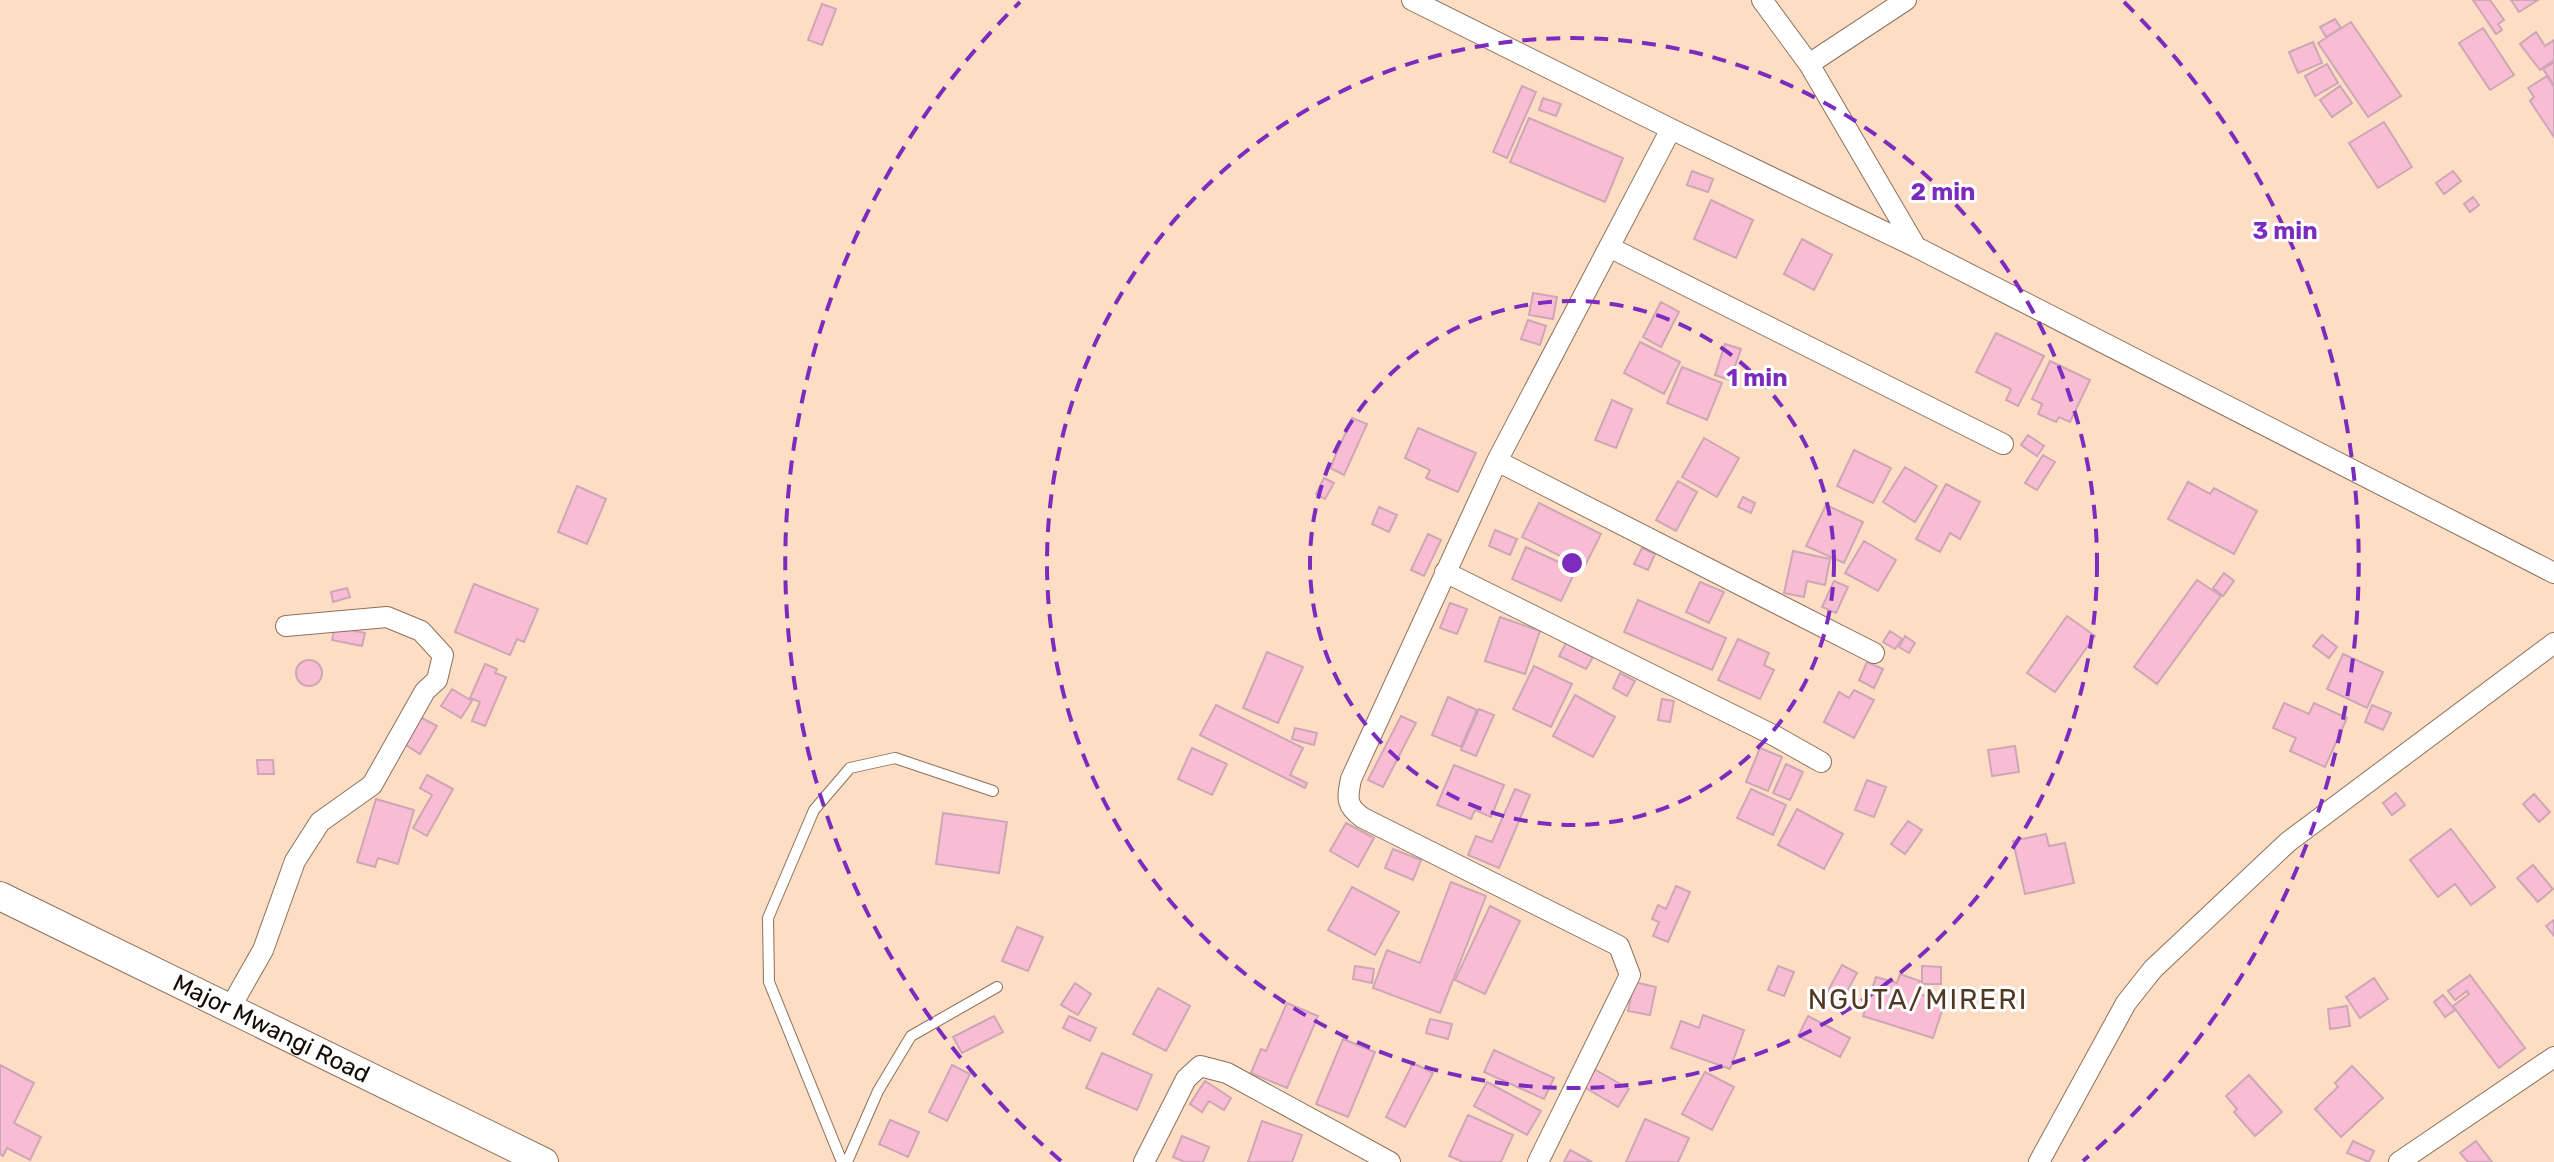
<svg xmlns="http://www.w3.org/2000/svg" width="2554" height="1162" viewBox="0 0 2554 1162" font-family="Rubik,sans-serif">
  <rect width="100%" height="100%" fill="#fdddc4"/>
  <path fill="#f8bcd3" stroke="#cea7b6" stroke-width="2" d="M2473,0h17l14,20 -6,4 4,6 -6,4z
    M2511,0h27l-19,12z
    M822,4l14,5 -14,36 -14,-5z
    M2335,19l6,9 -15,9 -6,-10z
    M2351,22l50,74 -33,21 -50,-74z
    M2483,28l31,47 -24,15 -31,-47z
    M2536,32l9,14 9,-6v20l-14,10 -20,-26z
    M2313,42l9,21 -24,10 -9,-21z
    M2554,62v23l-11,-16z
    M2327,64l11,19 -23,13 -10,-20z
    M2547,76l7,11v50l-24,-36 4,-4 -6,-9z
    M1522,86l14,6 -29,66 -14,-6z
    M2340,86l12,17 -20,14 -12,-17z
    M1543,98l18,6 -5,12 -17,-6z
    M1529,118l94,40 -18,44 -95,-40z
    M2384,122l28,45 -34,21 -29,-45z
    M1692,171l21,8 -5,13 -21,-7z
    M2453,171l8,10 -17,13 -8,-11z
    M2473,197l6,8 -9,7 -6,-8z
    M1711,200l42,20 -17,38 -42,-19z
    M1802,239l30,16 -18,35 -30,-16z
    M1533,293l24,4 -4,22 -24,-4z
    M1661,302l18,10 -18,35 -18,-10z
    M1528,320l18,6 -6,19 -19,-6z
    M1996,333l48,23 -26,50 -12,-6 5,-11 -35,-17z
    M1640,342l40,20 -16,32 -40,-21z
    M1725,344l16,5 -11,31 -15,-5z
    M2050,361l40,19 -20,42 -11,-5 -3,5 -18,-8 4,-10 -10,-5z
    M1682,367l40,16 -15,37 -40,-17z
    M1612,400l20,9 -16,39 -21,-8z
    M1352,418l15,6 -23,51 -14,-7z
    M1418,428l58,25 -18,39 -32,-14 4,-8 -25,-12z
    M2028,435l16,11 -7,10 -16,-11z
    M1704,438l35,20 -22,39 -35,-20z
    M1854,450l37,18 -18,35 -36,-17z
    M2043,455l12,7 -18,28 -12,-7z
    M1905,467l32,19 -22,36 -32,-20z
    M1324,478l10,5 -9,16 -9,-5z
    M1678,481l19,11 -21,39 -20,-11z
    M2188,482l22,12 4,-6 43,23 -23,43 -66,-35z
    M1946,484l34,18 -20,37 -10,-6 -10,19 -24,-13z
    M577,486l29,13 -19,45 -29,-12z
    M1743,497l12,6 -4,10 -13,-6z
    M1539,503l62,31 -17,34 -62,-31z
    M1826,505l37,17 -19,41 -38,-17z
    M1379,507l18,8 -8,17 -17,-8z
    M1495,530l22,9 -7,16 -21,-9z
    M1428,534l13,6 -17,36 -13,-6z
    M1864,541l32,19 -18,31 -33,-18z
    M1526,547l50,23 -15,31 -49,-22z
    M1642,548l13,6 -7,16 -14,-6z
    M1793,551l37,8 -5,26 -18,-4 -3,16 -20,-4z
    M2224,573l10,8 -11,15 -10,-8z
    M2197,580l24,16 -64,88 -23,-17z
    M1834,581l14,6 -12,26 -14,-6z
    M1700,582l24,10 -15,31 -23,-11z
    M474,584l64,25 -14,33 -7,-3 -7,16 -55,-23z
    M347,588l3,9 -17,5 -2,-10z
    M1638,600l88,38 -14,32 -88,-38z
    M1450,603l17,6 -10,25 -17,-6z
    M2067,616l28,20 -40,56 -28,-19z
    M1500,617l40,14 -15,43 -40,-13z
    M335,627l30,6 -3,13 -30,-6z
    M1890,631l12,8 -7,10 -12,-7z
    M2322,635l15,12 -8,11 -16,-12z
    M1905,636l10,7 -6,10 -10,-6z
    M1738,639l31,14 -5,12 10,5 -14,29 -42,-19z
    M1566,643l27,14 -7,12 -27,-13z
    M1267,652l36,15 -25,56 -35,-15z
    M2343,654l40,18 -16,36 -40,-19z
    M296 673a13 13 0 1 1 26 0a13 13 0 1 1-26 0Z
    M1867,662l16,7 -9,19 -15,-8z
    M485,664l12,5 -2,4 11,4 -21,49 -13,-5 8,-19 -10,-4z
    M1534,666l38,18 -21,43 -38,-18z
    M1620,673l15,8 -8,15 -14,-8z
    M452,689l20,12 -11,17 -20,-12z
    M1854,690l20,10 -20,38 -30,-16 15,-30 10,6z
    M1575,695l40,22 -22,40 -40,-21z
    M1448,697l29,13 -16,37 -29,-12z
    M1662,699l12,2 -4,21 -12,-2z
    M2284,703l25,11 5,-11 33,15 -22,49 -35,-16 6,-13 -23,-10z
    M1216,705l87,43 -13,27 17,8 -2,5 -105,-53z
    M2372,705l19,8 -8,17 -18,-8z
    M1479,709l15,6 -18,41 -15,-6z
    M1401,716l15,7 -33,64 -15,-7z
    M420,717l17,9 -17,28 -16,-10z
    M1295,728l22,5 -3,12 -22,-6z
    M2015,746l4,26 -27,4 -4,-26z
    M1192,748l35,16 -15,31 -34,-16z
    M1760,748l22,9 -14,34 -22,-9z
    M257,760h16l1,14h-16z
    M1786,764l17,8 -13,28 -17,-7z
    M1454,765l50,20 -13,32 -16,-7 -4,9 -34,-14z
    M427,775l26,14 -26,47 -14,-8 19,-33 -12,-7z
    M1867,780l19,7 -12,30 -19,-7z
    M1515,789l15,6 -31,73 -31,-13 8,-19 16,6z
    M1751,789l35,16 -13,30 -36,-17z
    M2396,793l9,12 -13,10 -9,-12z
    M2534,794l16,18 -11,10 -16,-18z
    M376,799l38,11 -16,54 -20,-6 -3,9 -18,-5z
    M1797,809l46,25 -19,35 -46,-24z
    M943,813l64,9 -8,51 -63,-9z
    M1908,821l14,9 -17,24 -14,-10z
    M1346,823l28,15 -16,29 -28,-16z
    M2451,829l44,58 -24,18 -16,-21 -17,13 -28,-37z
    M2046,834l3,12 16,-3 9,40 -49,11 -12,-53z
    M1393,849l28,11 -8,20 -28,-12z
    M2533,865l20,24 -15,13 -21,-24z
    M1451,882l35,14 -46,117 -67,-25 14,-38 33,13z
    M1676,886l14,6 -22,50 -15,-6 6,-14 -7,-3 6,-14 8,4z
    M1352,887l47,25 -24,43 -47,-25z
    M1490,906l30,15 -35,73 -30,-14z
    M2554,920v16l-8,-10z
    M1017,927l26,10 -15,34 -26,-10z
    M1842,965l15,8 -18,33 -15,-8z
    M1355,966l19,3 -2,14 -19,-4z
    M1778,966l16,6 -10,24 -16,-6z
    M1922,966l19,1v17h-19z
    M1900,974l20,7 -4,12 29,9 -12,36 -70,-22 13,-39 21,6z
    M2470,975l55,73 -26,20 -46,-62 16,-12 -2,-3 -12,9 -7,-9z
    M2374,978l14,21 -28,19 -14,-21z
    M1634,982l22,5 -6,28 -22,-4z
    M1075,983l16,11 -13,21 -17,-10z
    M1158,988l32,18 -24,45 -33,-17z
    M2443,995l12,15 -10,7 -11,-15z
    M1287,1003l31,13 -31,72 -36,-15 10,-24 5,2z
    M2347,1006l3,20 -20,3 -2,-20z
    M1703,1015l41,15 -14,39 -59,-21 10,-27 18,7z
    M994,1016l9,16 -41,21 -9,-16z
    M1069,1016l27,12 -6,13 -27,-13z
    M1808,1016l42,22 -10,19 -42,-21z
    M1430,1019l22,5 -4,15 -22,-6z
    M1343,1039l32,13 -27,65 -32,-13z
    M1494,1050l60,28 -10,21 -60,-27z
    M1102,1053l50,22 -15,35 -51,-22z
    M1413,1063l20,10 -28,54 -19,-10z
    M0,1065l34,18 -20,40 27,14 -11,23 -23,-12 -4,8 -3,-2z
    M952,1065l18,9 -23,47 -18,-9z
    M2352,1066l31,32 -42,39 -26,-28 23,-22 -3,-4z
    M1594,1069l35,20 -11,18 -34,-20z
    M1705,1072l29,15 -22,43 -30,-16z
    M2249,1075l33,37 -27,24 -21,-24 3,-3 -11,-13z
    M1205,1081l26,17 -7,12 -15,-9 -7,11 -12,-8z
    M1487,1082l54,29 -14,24 -53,-29z
    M1468,1115l45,20 -12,27h-38l-14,-6z
    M1645,1119l44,19 -11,24h-52z
    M890,1120l29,12 -11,25 -29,-13z
    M1262,1121l40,14 -10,27h-44z
    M1182,1136l27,11 -6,15h-18l-12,-5z
    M2353,1141l21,10 -5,11 -22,-9z
    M2476,1141l16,21h-24l-8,-9z
    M1570,1150l22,12h-28z"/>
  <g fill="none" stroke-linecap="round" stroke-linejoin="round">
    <defs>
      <path id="lane" d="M842,1162l-73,-180 -1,-64 46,-108 36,-42 45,-10 98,33
        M847,1162l31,-71 33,-55 86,-49"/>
      <path id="street" d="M1412,0l259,129 245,118 638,326
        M1762,0l47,64 107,183
        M1809,64l97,-64
        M1609,247l394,197
        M1497,461l377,192
        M1445,572l330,164 46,26
        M230,1008l33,-58 32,-89 25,-39 52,-37 53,-94 12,-11 6,-25 -22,-24 -34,-14 -101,9
        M1144,1162l42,-83 14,-13 27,7 163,89
        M1538,1162l92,-187 -11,-29 -256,-128c-17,-12 -16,-19 -12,-39l146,-318 174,-332
        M2039,1162l87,-159 27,-34 135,-127 266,-199
        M2399,1162l155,-105"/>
      <g id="secondary">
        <path id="s1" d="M0,896l544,266"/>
      </g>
    </defs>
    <use href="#lane" stroke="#8d715a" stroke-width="12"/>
    <use href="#street" stroke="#8d715a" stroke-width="22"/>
    <use href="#secondary" stroke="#8d715a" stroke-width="30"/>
    <use href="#lane" stroke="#fff" stroke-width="10"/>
    <use href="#street" stroke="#fff" stroke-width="20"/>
    <use href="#secondary" stroke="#fff" stroke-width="28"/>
  </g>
  <g fill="none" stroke="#7b2cbf" stroke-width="4" stroke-dasharray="14 10">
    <circle cx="1572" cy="563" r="262"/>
    <circle cx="1572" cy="563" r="525"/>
    <path d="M1061 1161A787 787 0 0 1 1020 2M2124 2A787 787 0 0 1 2083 1161"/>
  </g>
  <g text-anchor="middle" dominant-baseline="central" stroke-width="6" stroke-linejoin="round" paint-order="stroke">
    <g font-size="24" fill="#140a03" stroke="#fff">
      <text stroke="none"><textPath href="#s1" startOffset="302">Major Mwangi Road</textPath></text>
    </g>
    <g font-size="28" letter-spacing="2" fill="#513823" stroke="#fff">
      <text x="1918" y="999">NGUTA/MIRERI</text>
    </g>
  </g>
  <circle cx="1572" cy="563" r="12" fill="#7b2cbf" stroke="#fff" stroke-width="4"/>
  <g font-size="24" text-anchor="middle" font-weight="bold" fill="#7b2cbf" stroke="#fff" stroke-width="6" stroke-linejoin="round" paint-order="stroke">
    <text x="1943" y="200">2 min</text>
    <text x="2285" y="239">3 min</text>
    <text x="1757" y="386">1 min</text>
  </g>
</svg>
